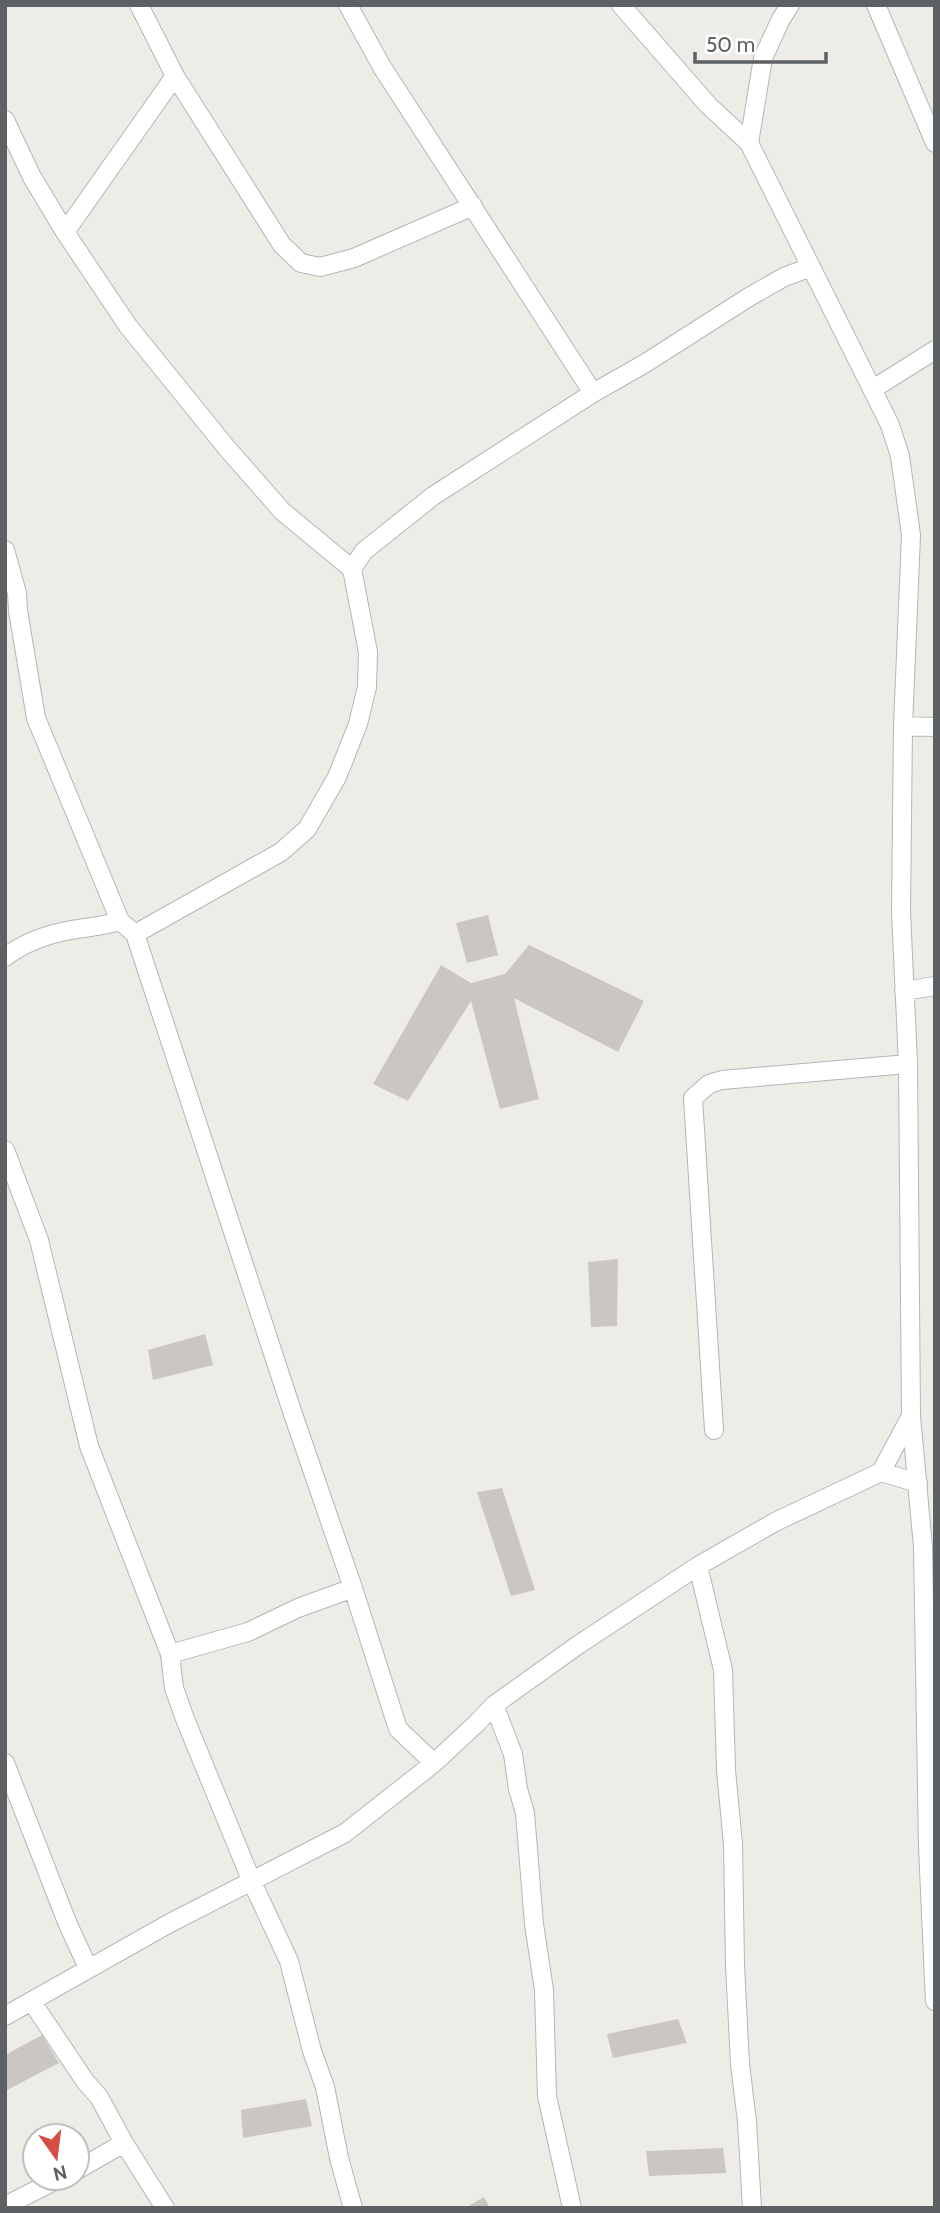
<svg xmlns="http://www.w3.org/2000/svg" width="940" height="2213" viewBox="0 0 940 2213" font-family="Cabin,sans-serif">
  <rect width="100%" height="100%" fill="#eeece6"/>
  <path fill="#cac7c2" d="M488,915l10,40 -31,8 -11,-40z
    M529,945l115,56 -26,51 -104,-54 25,101 -39,10 -29,-108 -63,100 -35,-17 68,-119 30,18 34,-9z
    M618,1259l-1,67 -26,1 -3,-65z
    M205,1334l8,31 -60,15 -5,-30z
    M502,1488l33,102 -24,6 -34,-104z
    M678,2019l9,24 -74,15 -6,-24z
    M42,2035l17,28 -54,28v-36z
    M306,2099l6,27 -69,12 -2,-28z
    M723,2148l3,25 -77,3 -3,-25z
    M484,2197l6,11h-25z"/>
  <g fill="none" stroke-linecap="round" stroke-linejoin="round">
    <defs>
      <path id="minor" d="M139,5l36,71 107,169 19,18 19,4 34,-9 119,-52
        M348,5l34,62 211,326
        M621,5l87,100 41,38
        M790,5l-9,14 -18,39 -14,85 141,282 10,31 11,79 -8,191 -2,186 7,152 3,352 12,131 5,300 7,154
        M876,5l59,138
        M5,120l27,57 33,55 63,94 98,121 56,64 70,58 16,83 -1,35 -9,37 -21,53 -30,52 -26,23 -146,82
        M65,232l110,-156
        M873,389l62,-39
        M5,550l12,43 1,18 18,107 84,203
        M352,569l12,-18 69,-55 160,-103 51,-29 105,-67 35,-20 27,-10
        M903,726l32,1
        M5,957c19,-14 43,-23 66,-27 17,-3 33,-4 49,-9l15,13 158,480 60,174 45,141 36,34 43,-40 17,-18 84,-60 120,-79 77,-44 106,-50 30,-56
        M904,991l31,-5
        M5,1150l34,90 50,206 81,208
        M714,1430l-21,-332 16,-14 13,-4 186,-16
        M881,1472l37,11
        M698,1566l25,104 3,100 7,74 2,121 5,99 7,58 5,86
        M494,1705l19,49 5,35 7,24 9,111 10,66 3,106 25,112
        M5,1763l62,159 21,46
        M32,2002l53,79 14,16 25,46 41,65
        M5,2016l165,-93 175,-90 89,-70
        M77,2170l47,-27
        M5,2206l55,-28
        M353,2208l-14,-50 -14,-71 -13,-36 -23,-90 -37,-79 -67,-163 -11,-31 -4,-34 78,-22 50,-24 55,-20"/>
    </defs>
    <use href="#minor" stroke="#b3b6b9" stroke-width="20"/>
    <use href="#minor" stroke="#fff" stroke-width="18"/>
  </g>
  <rect width="940" height="2213" fill="none" stroke="#5e6164" stroke-width="14"/>
  <g transform="translate(56 2157) rotate(166)"><circle r="33" fill="#ffffff" stroke="#bfc0c1" stroke-width="2"/>
  <path d="M0-5L12 26L0 18L-12 26Z" fill="#d54d45"/>
  <text y="-10" font-size="19" font-weight="bold" text-anchor="middle" fill="#5e6164">N</text>
  </g>
  <path d="M695 52v10h131v-10" fill="none" stroke="#5e6164" stroke-width="3.5"/>
  <text x="706" y="52" font-size="21" fill="#5e6164" stroke="#ffffff" stroke-width="5" paint-order="stroke">50 m</text>
</svg>
